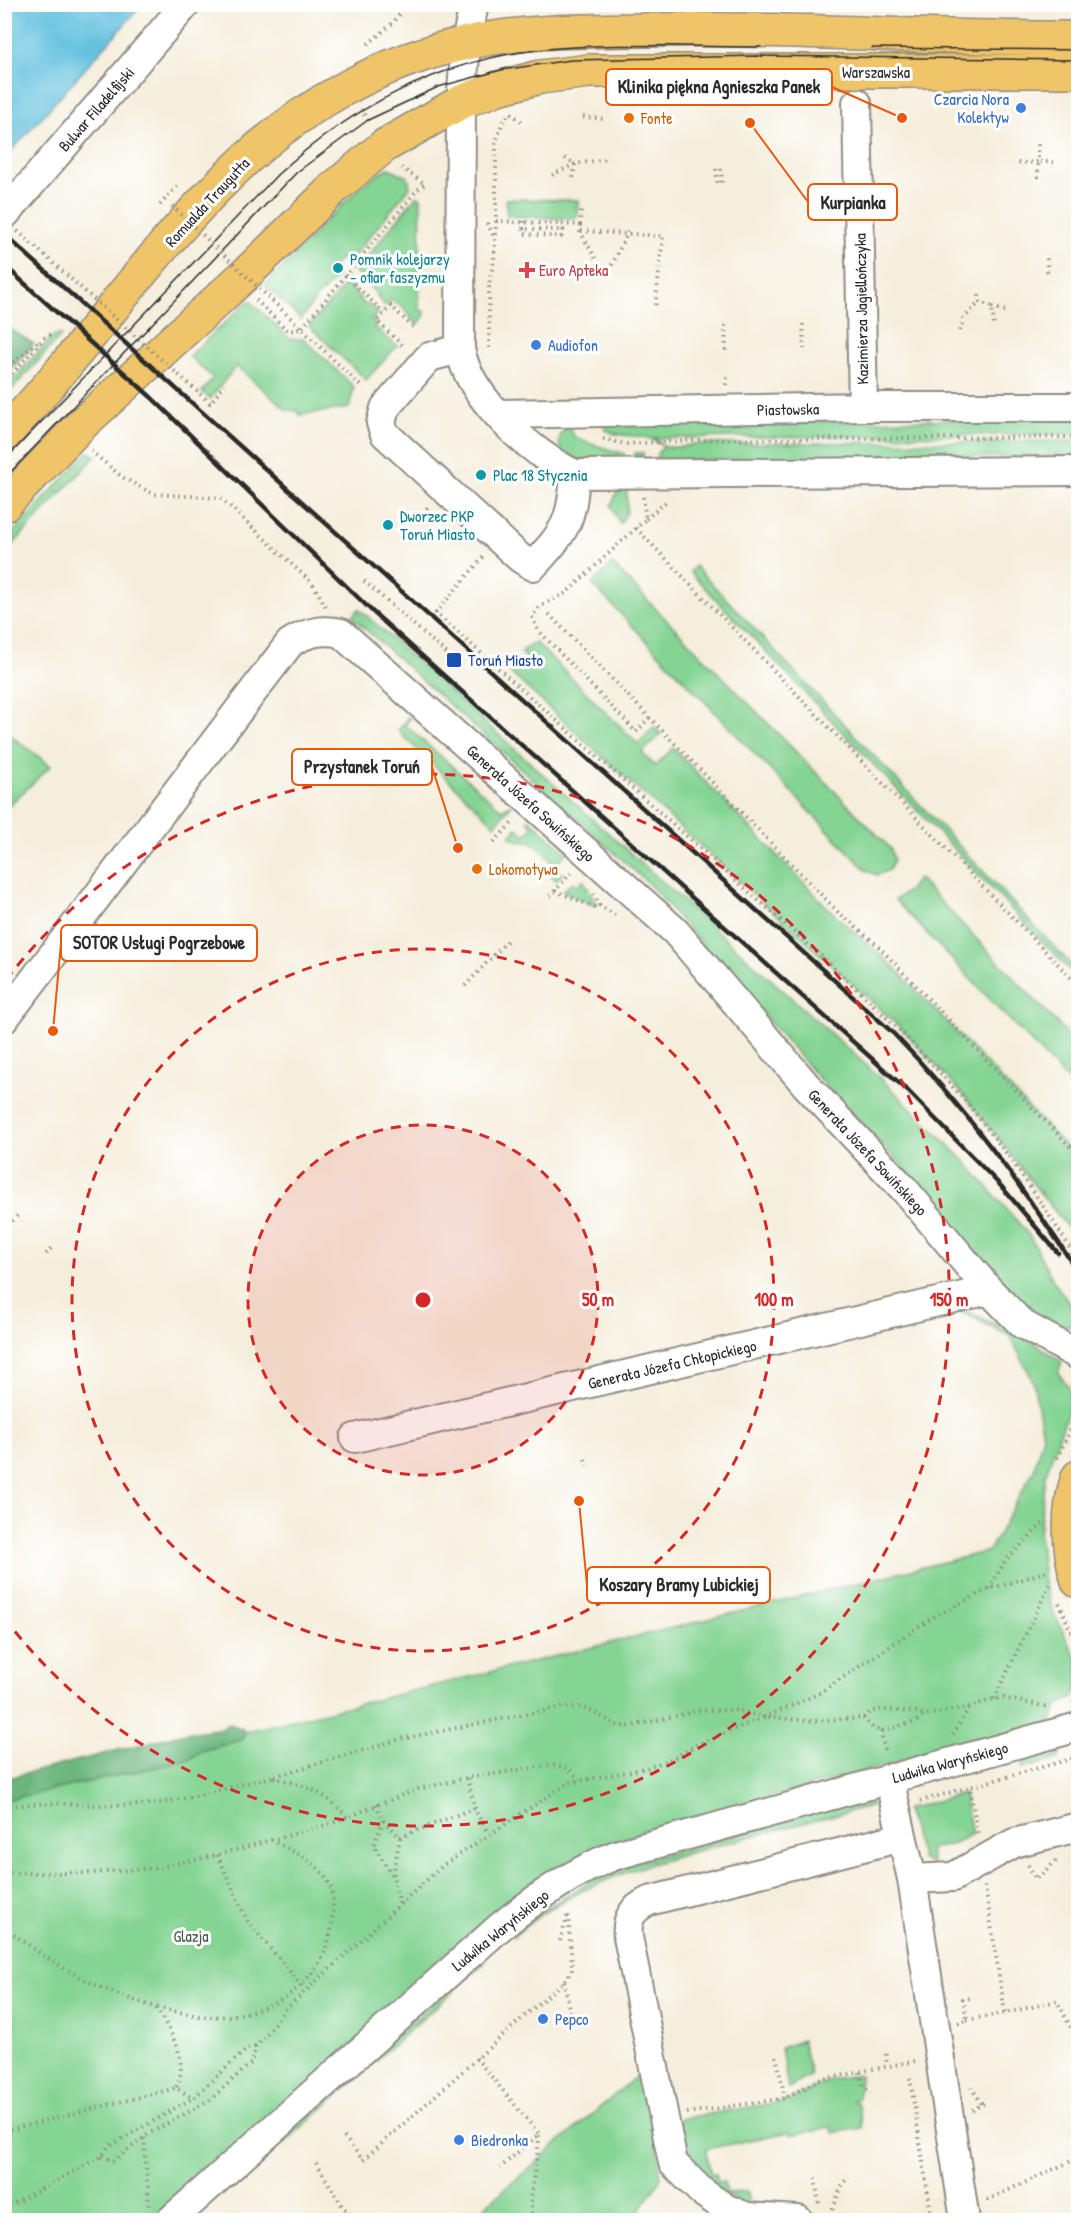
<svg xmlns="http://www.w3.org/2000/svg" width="1083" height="2225" viewBox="0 0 1083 2225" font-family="'Patrick Hand',sans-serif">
  <rect width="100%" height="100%" fill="#fff"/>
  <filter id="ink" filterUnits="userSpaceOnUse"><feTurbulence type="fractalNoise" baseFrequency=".0167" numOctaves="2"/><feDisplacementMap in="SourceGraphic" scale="12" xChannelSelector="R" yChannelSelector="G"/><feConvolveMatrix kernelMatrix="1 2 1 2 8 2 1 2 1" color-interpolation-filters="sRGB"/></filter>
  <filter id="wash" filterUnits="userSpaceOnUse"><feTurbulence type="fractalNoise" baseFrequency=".008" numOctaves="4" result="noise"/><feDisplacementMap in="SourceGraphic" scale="24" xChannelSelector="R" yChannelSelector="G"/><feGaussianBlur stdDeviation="1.35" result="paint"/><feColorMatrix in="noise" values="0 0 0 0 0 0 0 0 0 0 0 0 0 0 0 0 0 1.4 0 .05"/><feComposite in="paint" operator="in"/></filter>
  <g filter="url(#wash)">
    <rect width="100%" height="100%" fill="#f5eedc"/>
    <path fill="#84d493" stroke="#58805f" stroke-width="1.5" d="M389,168l19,9 2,10 -62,76 -7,-5 -11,12 7,6 -14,16 -2,-1 -20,28 -36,-34c27,-25 95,-107 124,-117z
      M417,195l4,3 -2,111 6,3 -1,5 -7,8 -19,-23 -2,2 -5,-4 -6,6 -8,-9 1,-2 -23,-23z
      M506,199l72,1 -1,16 -3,3 -67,-3z
      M347,283l19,23 3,-2 9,9 -6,7 4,4 -2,3 23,19 -31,34 -57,-54z
      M249,300l41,39h14l50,48 -5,21 -50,7 -1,-4 -11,-1 -51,-44 -26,33 -8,-7 11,-14 -24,-22z
      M58,334l3,2 -56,61v-9l48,-52z
      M1078,418v16l-423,4 10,9h18l10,-3 385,-3v15l-498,5 -18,-7c-5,-12 -4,-21 7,-28l4,9 9,6 42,13 4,6h7v-7h8v6l13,1 2,-8 6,-5c-21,-18 -38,-6 -58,-17l-3,-6z
      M85,438l-4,12 -76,82 -1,-9z
      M88,452l8,4 -91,97v-12z
      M627,487v25l-7,12 -9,-18 6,-14z
      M612,564l278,284 4,12 -5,10 -12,5 -10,-4 -275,-287z
      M695,566l383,406v7l-388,-407z
      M359,609l518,466 88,86 64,74 25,47 24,33 -5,11 -22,-1 -19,-9 -44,-47 -93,-111 -74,-77 -172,-197 -297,-267z
      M535,642l103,102 16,-17 7,7 -19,19 13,13 18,-18 162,167 58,51 175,183 10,12v80l-111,-142 -63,-68 -399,-363 5,-5 4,5 7,-1 4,-5v-6l-4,-4z
      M408,717l2,1 -5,7 97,85 10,-6 -17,21 -97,-94z
      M5,731l46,35 -46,43z
      M529,819l38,33 -12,14 8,8 -7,6 -6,-5 1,-15 -3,-4 -16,-14 -15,-2 -8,-3 8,-9 8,7 8,-8 -6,-7z
      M918,878l160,167v43l-7,-4 -176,-184 14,-10z
      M583,880l14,24 -2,2 -32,-15 10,-9 4,3z
      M960,1308l70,32 32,22 -4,11 11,14 1,19 -25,70 -6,58 5,49 9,29 25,49v29l-6,9 -13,5 -7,17 -409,110 -37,15 -455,374h-146l-1,-430 985,-239 45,-81 9,-35 -10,-54 -23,-45 -55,-27z
      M1059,1745l2,7 -3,7 -37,10 9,-16z
      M964,1794l8,40 -22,11 -20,4 2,15 -10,-4 -16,-51z
      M864,1799l11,6c-52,13 -104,26 -156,40 -74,20 -148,39 -206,92l4,-8 20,-15 53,-33 39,-17z
      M481,1960l6,1 -202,181 1,-7z
      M802,2040l9,35 -23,13 -7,-40z
      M646,2068l15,110 -28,42h-164z
      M860,2075l-2,24 -5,1 6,5 3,23 -29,5 -2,-6 -41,8 -1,-3 -83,17 5,26 5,-1 2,9 6,-1 3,11 20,-1 3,20 -70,-49 -1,-44 108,-18 45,-22z"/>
    <path fill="#6bb67d" stroke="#4b7054" stroke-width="1.5" d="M5,326l29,18 -29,32z
      M230,1724l13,5 1,7 -3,4 -40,11 -12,9 -184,40v-21l180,-46 33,-4z"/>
    <path fill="#60c0de" stroke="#467684" stroke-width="1.5" d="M5,4l137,1 -137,153 -1,-153z"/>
  </g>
  <g filter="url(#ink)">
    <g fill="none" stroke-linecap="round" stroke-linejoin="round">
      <defs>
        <path id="minor" d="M474,4l-8,39 -5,59 -1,247c9,48 72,106 115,125l503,-3
          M857,103l6,304
          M6,213l180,-209
          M460,349l-31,8 -44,51 -4,15 4,11 135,124 13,8c32,-35 39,-43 42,-92
          M498,414l365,-7h215
          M4,1019l286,-376c17,-11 32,-14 51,-10l334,298 131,154 98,104 85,101 33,34 56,31
          M355,1438l634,-148
          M889,1778l23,101 53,341
          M912,1879l41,-2 61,-34 64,-16
          M171,2220l329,-293c36,-29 72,-55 116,-72l462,-128
          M798,2220l-51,-3 -20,-8 -25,-17 -29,-29 -45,-226c-2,-19 4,-28 21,-36l253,-64"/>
        <path id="major" d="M4,435c84,-88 151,-192 241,-275 61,-56 139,-100 222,-117 58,-13 119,-12 178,-13 145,-3 289,9 433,8
          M4,505l76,-79 168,-154 86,-84 50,-42 77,-44 37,-14 42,-11 50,-6h488
          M1078,1477c-11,31 -10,73 0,104"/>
      </defs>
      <use href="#minor" stroke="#908c84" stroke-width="32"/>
      <use href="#major" stroke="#908c84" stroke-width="36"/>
      <path stroke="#908c84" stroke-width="4" stroke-dasharray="1.5 4.5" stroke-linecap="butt" d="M368,44l25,-21 14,-19
        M361,109l8,14
        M511,113l11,9
        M583,117l21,2
        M565,158l10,6 -2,15
        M1018,163l20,-1v-21
        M716,169l2,16
        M721,169l1,17
        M552,175l23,-11 31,-5
        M1038,178v-16h17
        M160,205l19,-21
        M496,221l84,4v6l26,46 24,-49
        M524,221l-1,8 40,1 -2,9
        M487,223l7,14
        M580,225l1,-14 3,1
        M523,229l1,5 38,3
        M581,231l82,5 -8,73
        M1047,272v-15
        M345,275l39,38
        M979,295l1,7 12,5 2,19
        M256,300l32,31 13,-2 116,-139 8,-6 -23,-16
        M277,305l86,83
        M992,307l17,5
        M803,324l1,25
        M725,325l1,26
        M960,331l3,-12 17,-17
        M402,345l-25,-24 14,-15 25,24
        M489,348v-63l5,-25 2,-39v-79l6,-18 7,-10
        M4,370l34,-28
        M4,383l40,-45 9,-4
        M726,385l1,-9
        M200,394l10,9 14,-18
        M603,439l23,5 68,-4 384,-3
        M91,451l31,26 31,17 68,4 92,86 13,23
        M643,497l3,22 -80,74 -27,14 -7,10 6,13 98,102 14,-15
        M419,518l9,-11
        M646,519l22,-19
        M636,528l442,457
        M483,557l-47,56c92,82 183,163 275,245 79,71 161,140 232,218 52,57 95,120 135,185
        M364,581l90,79
        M549,614l289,298 38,32 202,211
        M494,842l20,-21
        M555,891l42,17 2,-3 -5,-11
        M550,896l22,-24
        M599,905l16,10
        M465,986l42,-45
        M1071,1146l7,-8
        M12,1221l6,-6
        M46,1254l7,-8
        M1057,1458l18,-37 3,-38
        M585,1459l2,6
        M989,1589l16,-28 38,-38
        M1059,1603l19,46
        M994,1699l56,-115
        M1073,1703l5,-6
        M863,1718l10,10 8,3 34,-9 10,-7 44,-8 25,-8 9,-1 46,9
        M881,1731l4,23
        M953,1735l16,-27
        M467,1778l9,34 12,21
        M970,1790l8,45
        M920,1801l158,-44
        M376,1804l7,16 17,17 -7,39 7,29
        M4,1808c45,-10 88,0 133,-3 46,-3 90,-18 135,-28
        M347,1817c-25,-27 -41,-31 -75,-40l129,-38 161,-32h18l14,5 24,14h13l70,-16h33l31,7 53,-23 117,-78 54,-27 60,-18
        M383,1820l-9,26 19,30
        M400,1837l75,-29
        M217,1855l31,67 54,64
        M1028,1865l8,14 22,-20
        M4,1873h89l63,-5 61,-13 113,-31 88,-35 49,-11 85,-13 16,3 11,11
        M985,1886l20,127 52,-12 21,40
        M4,1927c53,41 109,73 175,85 10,2 22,5 32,5 60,-1 113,-31 121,-94 2,-17 3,-33 -8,-48 -12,-16 -35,-26 -53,-35
        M560,1941l7,-24
        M564,1981l7,37
        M156,2008c15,24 34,52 20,80
        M967,2020l38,-7
        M958,2023l9,-3 -4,-21 9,-1
        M886,2054l1,12
        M776,2056l9,42
        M476,2058l63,76 -39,34
        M860,2072l3,12 8,9
        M910,2078l22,142
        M971,2087l11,17
        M972,2110l15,-8
        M687,2113l98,-15 33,-18 97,-19
        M4,2131l172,-43 17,10
        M344,2137l19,23 201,-179 8,-10v-6l-4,-52
        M144,2138l5,70
        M102,2156l11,5 37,-28 60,-33 41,-37 5,-16 30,-38 156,-143 126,-83 79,-15 29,-11 20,-12 69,-28 47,4 51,-3 9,-7 10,-1 35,2 8,3
        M316,2163l27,44 13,13
        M815,2178l4,26
        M987,2200l91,-42
        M4,2209l98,-53 6,-9 85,-49 54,-49 8,-2
        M533,2220c-7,-27 6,-58 6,-85
        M828,2220l15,-37 6,-6"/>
      <use href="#minor" stroke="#fff" stroke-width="28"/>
      <use href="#major" stroke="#f0c469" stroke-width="33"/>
      <path stroke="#2b2b2b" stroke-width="1.5" d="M872,48l206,2
        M4,461l274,-287c72,-66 161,-113 259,-124 73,-8 150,-3 224,-3
        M4,479l293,-307 71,-52 70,-33 63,-17 70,-10 187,-4 320,4"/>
      <path stroke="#2b2b2b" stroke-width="4.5" d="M4,234l889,799c71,73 129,153 185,239
        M4,265l147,132 223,216 533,477 94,96 57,67"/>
      <path stroke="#908c84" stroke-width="4" stroke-dasharray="1.5 4.5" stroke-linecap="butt" d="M172,206l105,99
        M4,219l196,175"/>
    </g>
  </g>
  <circle cx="423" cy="1300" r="175" fill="#d62828" fill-opacity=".12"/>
  <g fill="none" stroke="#d62828" stroke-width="3" stroke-dasharray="10 8">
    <circle cx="423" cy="1300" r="175"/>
    <circle cx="423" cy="1300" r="351"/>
    <path d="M6 980A526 526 0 1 1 6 1620"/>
  </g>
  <g fill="#3f7fe0" stroke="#fff" stroke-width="2">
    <circle cx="1021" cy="108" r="6"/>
    <circle cx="536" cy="345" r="6"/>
    <circle cx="543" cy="2019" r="6"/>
    <circle cx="459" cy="2140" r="6"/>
  </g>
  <g fill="#e8710a" stroke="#fff" stroke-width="2">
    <circle cx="629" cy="118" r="6"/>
    <circle cx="477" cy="869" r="6"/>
  </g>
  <g fill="#0f9aa8" stroke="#fff" stroke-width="2">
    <circle cx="338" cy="268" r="6"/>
    <circle cx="481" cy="475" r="6"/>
    <circle cx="388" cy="525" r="6"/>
  </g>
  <path fill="#e0444e" stroke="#fff" stroke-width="2" d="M524 261h6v6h6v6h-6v6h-6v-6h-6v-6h6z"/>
  <rect fill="#1a4fb4" stroke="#fff" stroke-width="2" x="446" y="652" width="16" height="16" rx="3"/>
  <g text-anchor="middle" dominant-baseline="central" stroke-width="6" stroke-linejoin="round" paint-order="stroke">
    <g font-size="16" fill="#2b2b2b" stroke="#fff">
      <text x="876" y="72">Warszawska</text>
      <text transform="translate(96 109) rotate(-49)">Bulwar Filadelfijski</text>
      <text transform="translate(207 202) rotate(-47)">Romualda Traugutta</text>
      <text transform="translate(861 309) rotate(-91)">Kazimierza Jagiellończyka</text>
      <text transform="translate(788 409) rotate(-1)">Piastowska</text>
      <text transform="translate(531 803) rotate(42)">Generała Józefa Sowińskiego</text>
      <text transform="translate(868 1152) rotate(47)">Generała Józefa Sowińskiego</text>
      <text transform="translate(672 1364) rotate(-13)">Generała Józefa Chłopickiego</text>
      <text transform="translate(950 1762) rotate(-15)">Ludwika Waryńskiego</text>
      <text transform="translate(500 1930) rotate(-39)">Ludwika Waryńskiego</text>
    </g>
    <g font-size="16" fill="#366cbe" stroke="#fff" text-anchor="start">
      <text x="1009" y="99" text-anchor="end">Czarcia Nora<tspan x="1009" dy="18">Kolektyw</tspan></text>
      <text x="548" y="345">Audiofon</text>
      <text x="555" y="2019">Pepco</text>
      <text x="471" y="2140">Biedronka</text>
    </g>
    <g font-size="16" fill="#c56008" stroke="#fff" text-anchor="start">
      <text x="641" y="118">Fonte</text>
      <text x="489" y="869">Lokomotywa</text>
    </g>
    <g font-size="16" fill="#0d838f" stroke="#fff" text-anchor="start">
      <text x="350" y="259">Pomnik kolejarzy<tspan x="350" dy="18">- ofiar faszyzmu</tspan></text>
      <text x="493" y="475">Plac 18 Stycznia</text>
      <text x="400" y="516">Dworzec PKP<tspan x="400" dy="18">Toruń Miasto</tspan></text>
    </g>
    <g font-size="16" fill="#be3a42" stroke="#fff" text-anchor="start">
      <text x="539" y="270">Euro Apteka</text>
    </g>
    <g font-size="16" fill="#164399" stroke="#fff" text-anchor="start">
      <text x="468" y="660">Toruń Miasto</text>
    </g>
    <g font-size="16" fill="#465e4a" stroke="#fff">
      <text x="191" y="1936">Glazja</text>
    </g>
  </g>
  <circle cx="423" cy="1300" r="9" fill="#d62828" stroke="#fff" stroke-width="3"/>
  <g font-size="18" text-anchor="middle" font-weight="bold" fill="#d62828" stroke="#fff" stroke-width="6" stroke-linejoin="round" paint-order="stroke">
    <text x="598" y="1306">50 m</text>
    <text x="774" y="1306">100 m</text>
    <text x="949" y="1306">150 m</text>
  </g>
  <path fill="none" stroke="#e8590c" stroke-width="2" d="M902 118L832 87M750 123L808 202M458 848L432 767M53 1031L61 943M579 1501L587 1585"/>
  <g fill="#e8590c" stroke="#fff" stroke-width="2">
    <circle cx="902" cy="118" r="6"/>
    <circle cx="750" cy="123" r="6"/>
    <circle cx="458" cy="848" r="6"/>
    <circle cx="53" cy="1031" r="6"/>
    <circle cx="579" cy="1501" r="6"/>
  </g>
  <g fill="#fff" stroke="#e8590c" stroke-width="2">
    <rect x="606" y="69" width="226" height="36" rx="6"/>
    <rect x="808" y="184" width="89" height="36" rx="6"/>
    <rect x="292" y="749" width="140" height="36" rx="6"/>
    <rect x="61" y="925" width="196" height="36" rx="6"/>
    <rect x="587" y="1567" width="183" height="36" rx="6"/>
  </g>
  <g font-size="18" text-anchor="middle" font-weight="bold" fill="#2b2b2b">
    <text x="719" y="93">Klinika piękna Agnieszka Panek</text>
    <text x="853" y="209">Kurpianka</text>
    <text x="362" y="773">Przystanek Toruń</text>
    <text x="159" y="949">SOTOR Usługi Pogrzebowe</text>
    <text x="679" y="1591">Koszary Bramy Lubickiej</text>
  </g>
  <rect width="1083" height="2225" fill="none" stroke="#fff" stroke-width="24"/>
</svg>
